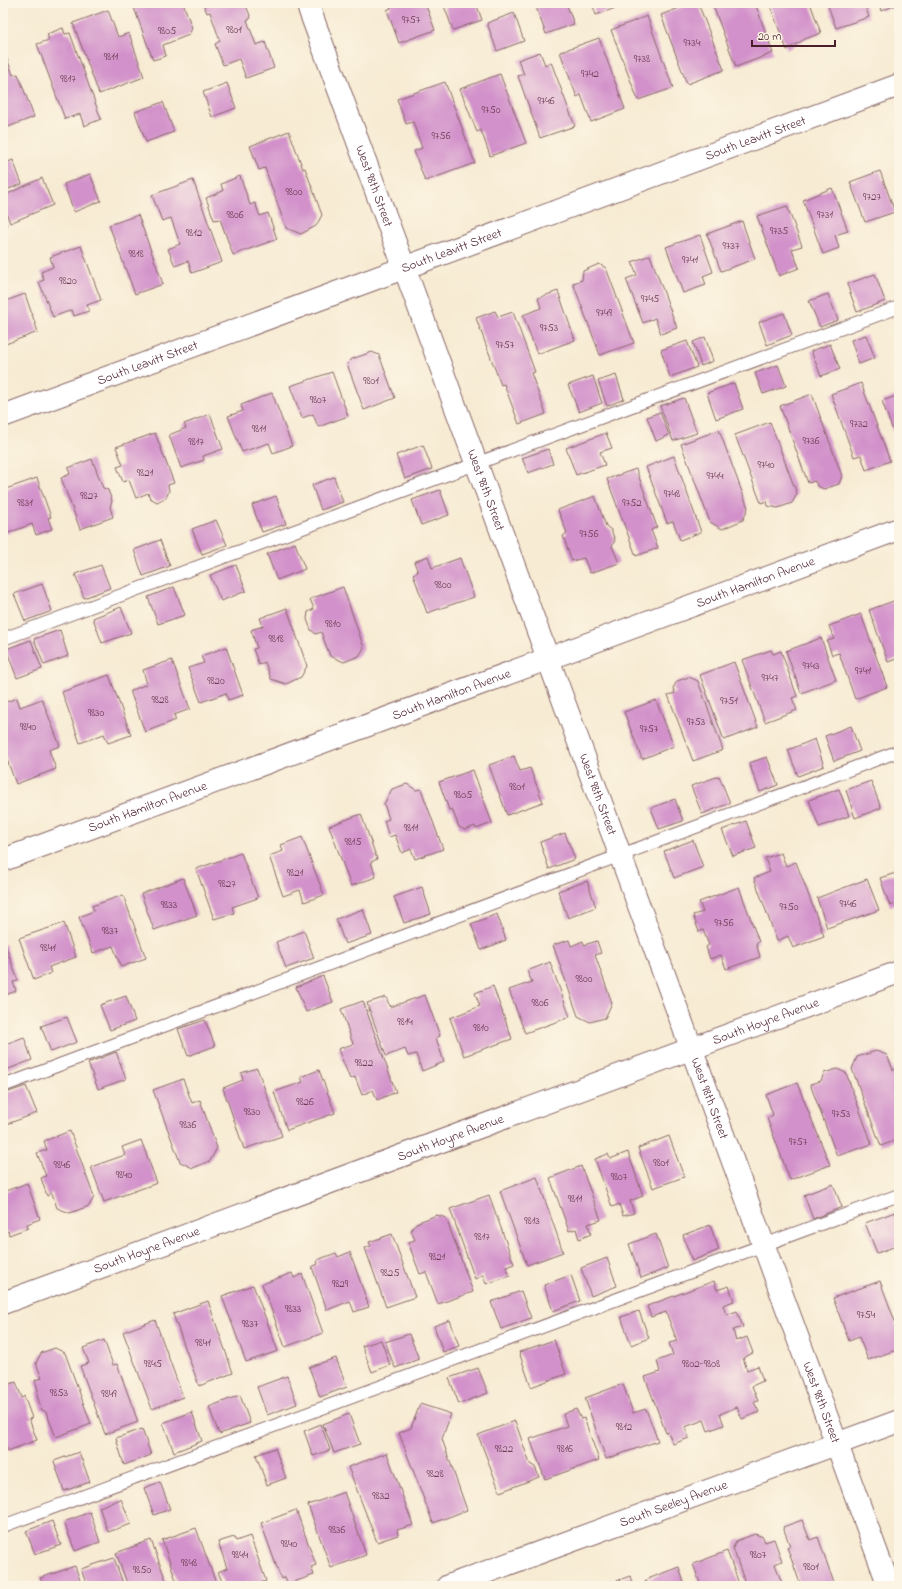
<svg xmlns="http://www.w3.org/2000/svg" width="902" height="1589" viewBox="0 0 902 1589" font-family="'Indie Flower',sans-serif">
  <rect width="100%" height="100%" fill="#fcf5e5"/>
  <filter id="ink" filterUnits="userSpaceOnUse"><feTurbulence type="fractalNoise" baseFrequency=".025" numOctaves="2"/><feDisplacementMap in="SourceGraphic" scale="8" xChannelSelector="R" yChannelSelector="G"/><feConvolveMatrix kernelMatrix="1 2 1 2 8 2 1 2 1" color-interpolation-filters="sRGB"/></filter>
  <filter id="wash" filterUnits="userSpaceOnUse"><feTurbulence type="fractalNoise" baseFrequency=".012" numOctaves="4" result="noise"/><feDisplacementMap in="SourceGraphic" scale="16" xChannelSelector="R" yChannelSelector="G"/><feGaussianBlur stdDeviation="0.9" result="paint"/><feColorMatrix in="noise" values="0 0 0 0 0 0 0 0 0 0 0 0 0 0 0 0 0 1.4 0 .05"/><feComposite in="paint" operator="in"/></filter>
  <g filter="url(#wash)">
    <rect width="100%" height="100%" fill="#f7ebd3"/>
    <g id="blocks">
      <path fill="#d291ca" d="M138,3h45l9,25 -3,7 -26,10 3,11 -13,4 -20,-55z
        M203,3h42l6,15 -4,2 9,25 9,-3 9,26 -28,10 -7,-19 -16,6 -8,-21 5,-3 -10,-29 -3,1z
        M389,3h36l10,27 -36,13 -12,-33 4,-2z
        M443,3h33l6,17 -29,10z
        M546,3h20l8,21 -28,10 -10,-27z
        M592,3h31l1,2 -28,10z
        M692,3h6l26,67 -37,14 -26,-69z
        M712,3h43l18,50 -37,14z
        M769,3h41l11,30 -16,6 -18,11z
        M827,3h37l5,14 -33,11z
        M879,3h20v1l-18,7z
        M108,10l10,27 11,-4 15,44 -45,17 -26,-71z
        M514,13l10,28 -27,10 -10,-28z
        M647,16l26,72 -35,12 -27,-70z
        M63,28l2,6 5,-1 31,86 -17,7 -4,-12 -15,5 -28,-75 12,-4 -2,-6z
        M599,38l26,71 -34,13 -10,-27 -4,2 -17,-45z
        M3,48l10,27 5,-1 16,43 -31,12z
        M540,52l5,13 6,-3 24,64 -35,12 -22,-62 6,-2 -6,-14z
        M500,74l26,69 -36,13 -9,-26 -4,2 -17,-43z
        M445,82l30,81 -50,18 -11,-30 8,-3 -9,-26 -7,2 -9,-25z
        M227,83l9,25 -24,9 -9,-25z
        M163,102l11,30 -28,10 -11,-30z
        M289,131l14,38 2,-1 17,47 -6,11 -15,8 -15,-6 -21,-60 -6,2 -9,-24z
        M13,160l9,24 -19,7v-27z
        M880,171l15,41 -30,10 -15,-40z
        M90,174l11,27 -27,11 -10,-28z
        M240,176l10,29 5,-2 5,13 8,-3 9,26 -44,16 -13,-36 -6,1 -8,-22 17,-7 -2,-7z
        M42,178l11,27 -43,18 -7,-18v-9z
        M193,180l29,82 -30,11 -4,-12 -13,5 -7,-17 12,-5 -9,-26 -9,3 -10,-26z
        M832,188l16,43 -13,4 4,13 -16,6 -20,-54z
        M787,206l15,40 -10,3 7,19 -20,8 -22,-60z
        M3,215l4,11 -4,1z
        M138,215l25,69 -28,10 -26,-69z
        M742,221l13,38 -34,12 -14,-37z
        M700,235l13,37 -10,4 3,9 -23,8 -17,-46z
        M81,246l20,54 -14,5 2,6 -15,5 -2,-6 -19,7 -14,-35 5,-2 -3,-8 12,-5 -3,-10z
        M650,255l27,73 -16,6 -6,-16 -12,5 -17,-44 11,-4 -5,-13z
        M599,264l7,4 28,75 -34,12 -27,-72 9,-3 1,-9z
        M875,274l10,27 -28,11 -10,-28z
        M558,291l17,49 -38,14 -14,-39 18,-7 -3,-10z
        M25,294l13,38 -35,13v-43z
        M828,294l10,26 -18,7 -11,-26z
        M495,311l3,6 15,-5 22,60 -4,1 15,41 -27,10 -15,-40 -3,1 -25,-67z
        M784,313l8,22 -25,10 -8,-23z
        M866,335l9,23 -16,6 -8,-24z
        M705,337l8,24 -12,5 -8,-24z
        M687,341l10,26 -27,10 -9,-27z
        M830,344l10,25 -19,7 -10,-25z
        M372,352l7,3 16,43 -31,12 -17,-46 5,-5z
        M778,365l8,21 -23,8 -8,-21z
        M332,372l16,44 -30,11 -5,-13 -11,4 -12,-32z
        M616,375l8,24 -17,7 -9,-25z
        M593,376l9,27 -23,9 -11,-27z
        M734,383l9,26 -27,10 -9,-26z
        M861,383l29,78 -24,9 -5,-15 -7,2 -23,-63z
        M272,393l20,53 -19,7 -4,-10 -27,9 -14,-36 15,-5 -2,-6z
        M812,394l30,82 -3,8 -15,5 -7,-3 -2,-5 -7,2 -28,-77z
        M899,395v52l-17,-46z
        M684,398l13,35 -24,8 -13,-35z
        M660,412l9,23 -13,6 -9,-24z
        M210,414l13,35 -20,7 1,4 -23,8 -12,-33 17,-7 -2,-4z
        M770,422l27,72 -5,9 -14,5 -10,-2 -1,-5 -6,2 -26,-68z
        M719,430l29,78 -5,12 -21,9 -12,-7 -29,-78z
        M155,433l19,50 -6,2 1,6 -3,7 -9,4 -7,-4 -2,-5 -12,5 -7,-18 -6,2 -6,-15 6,-2 -7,-18z
        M606,433l6,15 -12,4 5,13 -29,10 -10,-27z
        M423,445l9,24 -27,10 -9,-24z
        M548,449l5,15 -25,9 -6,-15z
        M674,456l27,76 -21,8 -7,-19 -6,2 -21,-56z
        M92,459l11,29 5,2 4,11 -2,6 3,10 -33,12 -19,-51 9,-4 -2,-6z
        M636,469l21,58 -6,3 7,18 -22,8 -29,-77z
        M334,477l9,25 -22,8 -9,-25z
        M37,478l14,39 -3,1 4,11 -16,6 -4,-11 -29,11v-45z
        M440,490l9,25 -28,10 -9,-25z
        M276,496l10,28 -24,8 -10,-27z
        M595,496l11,30 5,4 4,10 -3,6 7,17 -29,10 -6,-15 -12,3 -9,-25 4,-3 -9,-23z
        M216,520l11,25 -25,9 -10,-25z
        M160,540l10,26 -27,10 -9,-26z
        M295,543l10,26 -28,11 -10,-26z
        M428,556l4,12 28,-10 14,39 -47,16 -14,-39 5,-2 -4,-10z
        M101,565l9,23 -26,10 -9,-24z
        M236,565l10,26 -25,10 -11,-26z
        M42,584l10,27 -27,10 -11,-27z
        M174,587l11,28 -27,9 -10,-27z
        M343,587l21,61 -5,8 -15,6 -14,-6 -9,-24 -5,2 -5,-4 -4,-11 1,-7 6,-3 -4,-10z
        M899,599v59l-11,4 -19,-52z
        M121,607l10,26 -29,10 -9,-25z
        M287,608l20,58 -6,11 -15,7 -15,-5 -6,-17 -6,3 -6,-16 4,-1 -6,-18 12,-4 -3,-8z
        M861,614l26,73 -32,12 -16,-46 -7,2 -5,-14 7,-2 -5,-13z
        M60,630l8,26 -24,9 -10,-26z
        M821,638l15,42 -35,13 -15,-42z
        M31,640l11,29 -25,9 -11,-29z
        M226,647l17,48 -15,5 -2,-7 -25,9 -13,-34 16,-5 -3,-7z
        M771,650l2,4 8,-3 16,45 -5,2 5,12 -32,12 -23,-62z
        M172,660l18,49 -16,6 2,5 -31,12 -15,-41 17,-7 -4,-14z
        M734,662l24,65 -34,13 -24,-65z
        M109,675l22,60 -23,8 -4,-9 -24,9 -18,-51z
        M689,677l9,4 25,69 -30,11 -25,-66 7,-2 -2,-5 4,-7z
        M17,698l3,9 22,-8 18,47 -11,4 7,19 -40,15 -13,-35v-46z
        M656,700l18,46 -32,13 -18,-47z
        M851,726l9,25 -26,10 -9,-25z
        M815,739l9,27 -26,10 -10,-26z
        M514,756l6,15 10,-3 13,34 -36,13 -18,-50z
        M767,757l11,28 -18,7 -11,-29z
        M473,770l19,53 -16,6 -1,-3 -10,4 -6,-3 -7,-18 -3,1 -10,-28z
        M719,776l11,27 -28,11 -11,-28z
        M871,781l10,27 -26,10 -9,-28z
        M407,784l9,6 5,-1 22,60 -28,10 -4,-10 -9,4 -7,-18 -6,2 -5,-16 5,-2 -5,-15 8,-15z
        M839,789l10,27 -30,11 -10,-27z
        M675,799l8,22 -24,8 -8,-21z
        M361,814l16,45 -6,3 5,15 -25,9 -22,-60z
        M746,821l10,27 -23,8 -11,-26z
        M565,833l10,26 -26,10 -9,-27z
        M302,837l22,58 -20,7 -4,-12 -17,6 -14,-40 14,-5 -2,-6z
        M693,840l10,27 -29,11 -10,-27z
        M241,853l17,45 -26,9 2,6 -20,6 -18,-50z
        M781,853l5,13 10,-4 28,74 -31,12 -5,-12 -11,5 -23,-63 16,-6 -5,-14z
        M899,872v31l-9,3 -10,-28z
        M183,878l14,37 -43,15 -13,-36z
        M867,879l12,31 -52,18 -10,-30z
        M587,881l9,26 -28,11 -10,-27z
        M422,887l9,27 -27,9 -10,-26z
        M739,887l20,55 -3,1 4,14 -34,12 -5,-14 -11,4 -4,-12 3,-2 -6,-15 -4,2 -6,-17 10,-3 -4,-10z
        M123,895l23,63 -25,9 -8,-21 -20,7 -14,-36 15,-6 -2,-5z
        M363,909l9,26 -27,9 -9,-25z
        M497,914l9,26 -25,10 -10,-26z
        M64,923l12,34 -27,10 2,6 -17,7 -15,-42z
        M304,931l10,27 -28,10 -10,-26z
        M569,940l2,6 12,-5 1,4 13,-4 4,12 -6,2 17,48 -7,15 -15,4 -12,-6 -25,-71z
        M5,944l13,37 -5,1 3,9 -13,5v-51z
        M550,962l20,55 -45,16 -16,-43 23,-8 -5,-11z
        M323,976l10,26 -27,10 -10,-25z
        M493,986l19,53 -48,17 -14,-38 30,-12 -5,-13z
        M425,995l15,41 -4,2 8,24 -22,9 -6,-17 -8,2 -3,-7 -19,7 -19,-53 19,-6 4,10z
        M126,996l9,25 -25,9 -10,-25z
        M363,1001l33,91 -19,8 -4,-10 -11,5 -7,-18 -5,2 -12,-30 15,-5 -12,-35z
        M67,1017l10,25 -26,10 -10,-26z
        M205,1020l10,26 -27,10 -10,-27z
        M24,1037l8,23 -29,11v-26z
        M876,1051l11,4 6,15 5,-1 1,3v7h-2l2,7v53l-18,7 -29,-77 5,-12z
        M116,1052l10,27 -28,10 -10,-26z
        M257,1068l25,68 -38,13 -21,-61 20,-8 -2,-7z
        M837,1069l9,4 26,71 -35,12 -27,-72 11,-3 3,-8z
        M319,1070l16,43 -48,17 -13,-38 29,-10 -2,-5z
        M183,1079l9,24 8,-3 17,48 -7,13 -17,7 -13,-6 -27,-72z
        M797,1083l33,82 -40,15 -23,-62 6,-3 -7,-20z
        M26,1086l11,27 -30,11 -4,-13v-17z
        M70,1131l24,66 -5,9 -19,7 -13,-5 -5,-15 -5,3 -6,-18 5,-2 -9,-23 10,-3 -3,-9z
        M669,1136l15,41 -31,11 -15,-40z
        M141,1140l16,43 -53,19 -13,-35 34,-12 -3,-8z
        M628,1152l15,44 -13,5 4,12 -11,3 -4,-12 -7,3 -17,-48 13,-5 2,5z
        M581,1166l20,54 -13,4 3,10 -12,5 -3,-10 -7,2 -19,-53z
        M537,1177l26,75 -36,13 -27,-74z
        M27,1183l13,36 -13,5 1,4 -19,7 -1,-4 -5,1v-40z
        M833,1184l9,23 -29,12 -9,-24z
        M489,1195l25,69 -8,3 4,9 -24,8 -3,-9 -8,4 -25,-70z
        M895,1212l4,11v22l-22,8 -12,-30z
        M437,1215l9,3 27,74 -35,12 -12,-32 -6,2 -12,-32 7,-2 -4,-10 5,-7z
        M710,1225l9,25 -27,11 -9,-26z
        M392,1234l23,63 -29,10 -21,-59 6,-2 -2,-4z
        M656,1234l12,34 -27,10 -12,-34z
        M350,1252l19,55 -15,5 -4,-11 -23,9 -15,-43 6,-3 -1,-4 19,-7 2,4z
        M607,1258l10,28 -26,10 -10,-28z
        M292,1273l2,5 8,-4 21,59 -38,14 -23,-63z
        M571,1275l9,26 -27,10 -9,-26z
        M714,1281l3,9 12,-4 5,15 -11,4 3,10 11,-4 6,16 -10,3 3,11 11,-4 6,16 -10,5 4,12 11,-4 5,15 -11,5 6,15 -4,1 5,10 -17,7 -5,-12 -17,7 4,11 -16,6 -4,-11 -19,7 4,11 -16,6 -5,-12 -2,1 -21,-56 15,-5 -3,-11 16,-6 -4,-12 8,-2 -11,-29 -15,5 -4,-11z
        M880,1281l19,51v17l-31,11 -9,-23 -10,4 -16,-43z
        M253,1285l25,66 -32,11 -24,-66z
        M521,1291l10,27 -30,11 -10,-27z
        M208,1301l25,72 -34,13 -26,-72z
        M639,1311l10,27 -18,7 -10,-28z
        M155,1320l28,77 -31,12 -29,-77z
        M450,1320l9,26 -16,6 -9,-26z
        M409,1334l10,25 -24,9 -10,-26z
        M104,1340l9,25 4,-1 21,58 -33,12 -25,-68 9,-3 -6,-15z
        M381,1340l9,25 -18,7 -10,-26z
        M554,1340l12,34 -35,13 -12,-35z
        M55,1348l10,5 26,71 -35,13 -10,-25 -5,-3 -4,-14 1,-5 -3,-10 7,-2 -6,-15 5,-10z
        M336,1358l11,29 -27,10 -11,-30z
        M478,1368l10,25 -29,11 -10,-26z
        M7,1373l3,11 6,-2 6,16 2,-2 8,22 -3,1 8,21 -29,11 -5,-11v-66z
        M287,1376l10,28 -30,11 -10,-28z
        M623,1384l10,29 13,-4 12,32 -52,18 -21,-61z
        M240,1395l10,28 -31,11 -10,-27z
        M420,1404l31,10 -9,25 25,71 -34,13 -34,-90 12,-5z
        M576,1409l5,10 3,-1 15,42 -54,19 -15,-40 37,-13 -4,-12z
        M192,1412l10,29 -28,11 -11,-29z
        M349,1414l11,30 -26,9 -11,-29z
        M515,1421l15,43 5,3 4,10 -39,15 -22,-57z
        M321,1424l9,26 -17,6 -9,-25z
        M142,1429l9,26 -27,10 -8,-27z
        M275,1448l11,30 -19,7 -11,-30z
        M79,1452l11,30 -26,9 -10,-30z
        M387,1453l26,72 -16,5 1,5 -21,7 -29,-75z
        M160,1482l10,27 -16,6 -10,-27z
        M344,1492l22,63 -35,13 -23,-63z
        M121,1499l10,25 -23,8 -9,-25z
        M296,1510l20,55 -5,2 3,8 -26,9 -3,-7 -4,2 -20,-56z
        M90,1512l10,30 -25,9 -11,-29z
        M802,1520l8,20 8,-3 17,49h-34l-14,-39 3,-1 -7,-19z
        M52,1521l9,24 -26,9 -9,-23z
        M196,1528l21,58h-39l-16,-46z
        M755,1534l8,3 2,5 9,-3 8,22 -7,3 8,22h-37l-13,-38 3,-7z
        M250,1536l16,45 -13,5h-29l-6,-14 9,-4 -9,-26 16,-5 2,4z
        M151,1540l17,46h-40l-12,-33z
        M727,1551l13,35h-39l-8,-22z
        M114,1558l10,28h-37l-6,-17z
        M75,1566l7,20h-39l-3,-8z
        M679,1567l6,19h-38l-2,-6z
        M630,1576l3,10h-30z"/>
    </g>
  </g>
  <g filter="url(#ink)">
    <use href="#blocks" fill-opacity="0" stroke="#876666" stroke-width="1"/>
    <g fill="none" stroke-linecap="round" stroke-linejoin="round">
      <defs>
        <path id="service" d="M3,639l896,-332
          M3,1086l896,-335
          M3,1526l896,-331"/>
        <g id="minor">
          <path id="s1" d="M307,3l582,1583"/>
          <path id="s2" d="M3,416l896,-331"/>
          <path id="s3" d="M3,860l896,-331"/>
          <path id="s4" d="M3,1303l896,-331"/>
          <path id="s5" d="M448,1586l451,-165"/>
        </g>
      </defs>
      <use href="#service" stroke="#876666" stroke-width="14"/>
      <use href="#minor" stroke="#876666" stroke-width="24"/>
      <use href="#service" stroke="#fff" stroke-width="12"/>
      <use href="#minor" stroke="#fff" stroke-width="22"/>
    </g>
  </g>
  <g text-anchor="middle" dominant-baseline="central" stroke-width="4" stroke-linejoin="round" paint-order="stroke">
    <g font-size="11" fill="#6c3c53">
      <text x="411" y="20">9757</text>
      <text x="234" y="30">9801</text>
      <text x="167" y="31">9805</text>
      <text x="692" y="43">9734</text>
      <text x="111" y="57">9811</text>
      <text x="642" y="59">9738</text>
      <text x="590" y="74">9742</text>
      <text x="68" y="79">9817</text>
      <text x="546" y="101">9746</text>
      <text x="491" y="110">9750</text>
      <text x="441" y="136">9756</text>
      <text x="294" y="192">9800</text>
      <text x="872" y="197">9727</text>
      <text x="235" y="215">9806</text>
      <text x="825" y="215">9731</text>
      <text x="779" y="231">9735</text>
      <text x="194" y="233">9812</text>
      <text x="731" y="246">9737</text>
      <text x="136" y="254">9818</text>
      <text x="690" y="260">9741</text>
      <text x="68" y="281">9820</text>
      <text x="650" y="299">9745</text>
      <text x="604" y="313">9749</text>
      <text x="549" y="328">9753</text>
      <text x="505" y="345">9757</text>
      <text x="371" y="381">9801</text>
      <text x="318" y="400">9807</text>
      <text x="859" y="424">9732</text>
      <text x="259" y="429">9811</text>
      <text x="811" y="441">9736</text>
      <text x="196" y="442">9817</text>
      <text x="766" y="465">9740</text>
      <text x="145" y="473">9821</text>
      <text x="715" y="476">9744</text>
      <text x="672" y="494">9748</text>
      <text x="89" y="496">9827</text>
      <text x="25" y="503">9831</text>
      <text x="632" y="503">9752</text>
      <text x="589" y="534">9756</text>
      <text x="443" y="585">9800</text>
      <text x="333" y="624">9810</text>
      <text x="276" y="639">9818</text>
      <text x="811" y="666">9743</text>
      <text x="863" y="671">9741</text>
      <text x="770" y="678">9747</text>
      <text x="216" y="681">9820</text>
      <text x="160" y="700">9828</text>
      <text x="729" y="701">9751</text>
      <text x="96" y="713">9830</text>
      <text x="696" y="722">9753</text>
      <text x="28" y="727">9840</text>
      <text x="649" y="729">9757</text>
      <text x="517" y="787">9801</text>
      <text x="463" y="795">9805</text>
      <text x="411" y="828">9811</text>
      <text x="353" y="842">9815</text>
      <text x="295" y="873">9821</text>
      <text x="227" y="884">9827</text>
      <text x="848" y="904">9746</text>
      <text x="169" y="905">9833</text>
      <text x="789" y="907">9750</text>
      <text x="724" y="923">9756</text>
      <text x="110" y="931">9837</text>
      <text x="48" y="948">9841</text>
      <text x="584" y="979">9800</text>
      <text x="540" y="1003">9806</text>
      <text x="405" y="1022">9814</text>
      <text x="481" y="1028">9810</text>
      <text x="364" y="1063">9822</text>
      <text x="305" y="1102">9826</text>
      <text x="252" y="1112">9830</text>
      <text x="841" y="1114">9753</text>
      <text x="188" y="1125">9836</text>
      <text x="798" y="1142">9757</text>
      <text x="661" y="1163">9801</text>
      <text x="62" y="1165">9846</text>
      <text x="124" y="1175">9840</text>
      <text x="619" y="1177">9807</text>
      <text x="575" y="1199">9811</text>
      <text x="532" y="1221">9813</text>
      <text x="482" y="1237">9817</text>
      <text x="437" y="1257">9821</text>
      <text x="390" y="1273">9825</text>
      <text x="340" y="1284">9829</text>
      <text x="293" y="1309">9833</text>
      <text x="866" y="1315">9754</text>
      <text x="250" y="1324">9837</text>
      <text x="203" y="1343">9841</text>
      <text x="153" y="1364">9845</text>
      <text x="701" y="1364">9802-9808</text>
      <text x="59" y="1393">9853</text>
      <text x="109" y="1394">9849</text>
      <text x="624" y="1427">9812</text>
      <text x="504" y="1449">9822</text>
      <text x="565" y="1449">9816</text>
      <text x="435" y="1474">9828</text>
      <text x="381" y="1496">9832</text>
      <text x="337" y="1530">9836</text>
      <text x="289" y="1544">9840</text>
      <text x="240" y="1555">9844</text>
      <text x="758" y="1555">9807</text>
      <text x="189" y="1563">9848</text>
      <text x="811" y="1567">9801</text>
      <text x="142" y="1570">9850</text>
    </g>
    <g font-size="13" fill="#4a1f2b" stroke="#fcf5e5">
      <text stroke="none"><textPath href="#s2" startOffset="802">South Leavitt Street</textPath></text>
      <text stroke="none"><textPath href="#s1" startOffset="195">West 98th Street</textPath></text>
      <text stroke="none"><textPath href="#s2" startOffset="478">South Leavitt Street</textPath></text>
      <text stroke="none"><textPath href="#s2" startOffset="154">South Leavitt Street</textPath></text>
      <text stroke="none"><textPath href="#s1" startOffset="519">West 98th Street</textPath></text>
      <text stroke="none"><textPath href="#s3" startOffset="802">South Hamilton Avenue</textPath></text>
      <text stroke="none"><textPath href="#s3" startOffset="478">South Hamilton Avenue</textPath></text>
      <text stroke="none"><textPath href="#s1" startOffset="843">West 98th Street</textPath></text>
      <text stroke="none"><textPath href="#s3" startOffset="154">South Hamilton Avenue</textPath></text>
      <text stroke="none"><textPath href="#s4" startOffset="813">South Hoyne Avenue</textPath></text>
      <text stroke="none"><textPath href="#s1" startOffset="1167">West 98th Street</textPath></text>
      <text stroke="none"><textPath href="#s4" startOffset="477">South Hoyne Avenue</textPath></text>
      <text stroke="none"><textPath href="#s4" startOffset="153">South Hoyne Avenue</textPath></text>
      <text stroke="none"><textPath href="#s1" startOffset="1491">West 98th Street</textPath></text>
      <text stroke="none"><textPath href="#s5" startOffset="240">South Seeley Avenue</textPath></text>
    </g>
  </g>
  <rect width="902" height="1589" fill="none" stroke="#fcf5e5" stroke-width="16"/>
  <path d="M752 40v6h83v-6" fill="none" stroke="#4a1f2b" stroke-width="2"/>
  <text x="758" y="40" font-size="12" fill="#4a1f2b" stroke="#fcf5e5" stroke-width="3" paint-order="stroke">20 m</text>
</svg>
